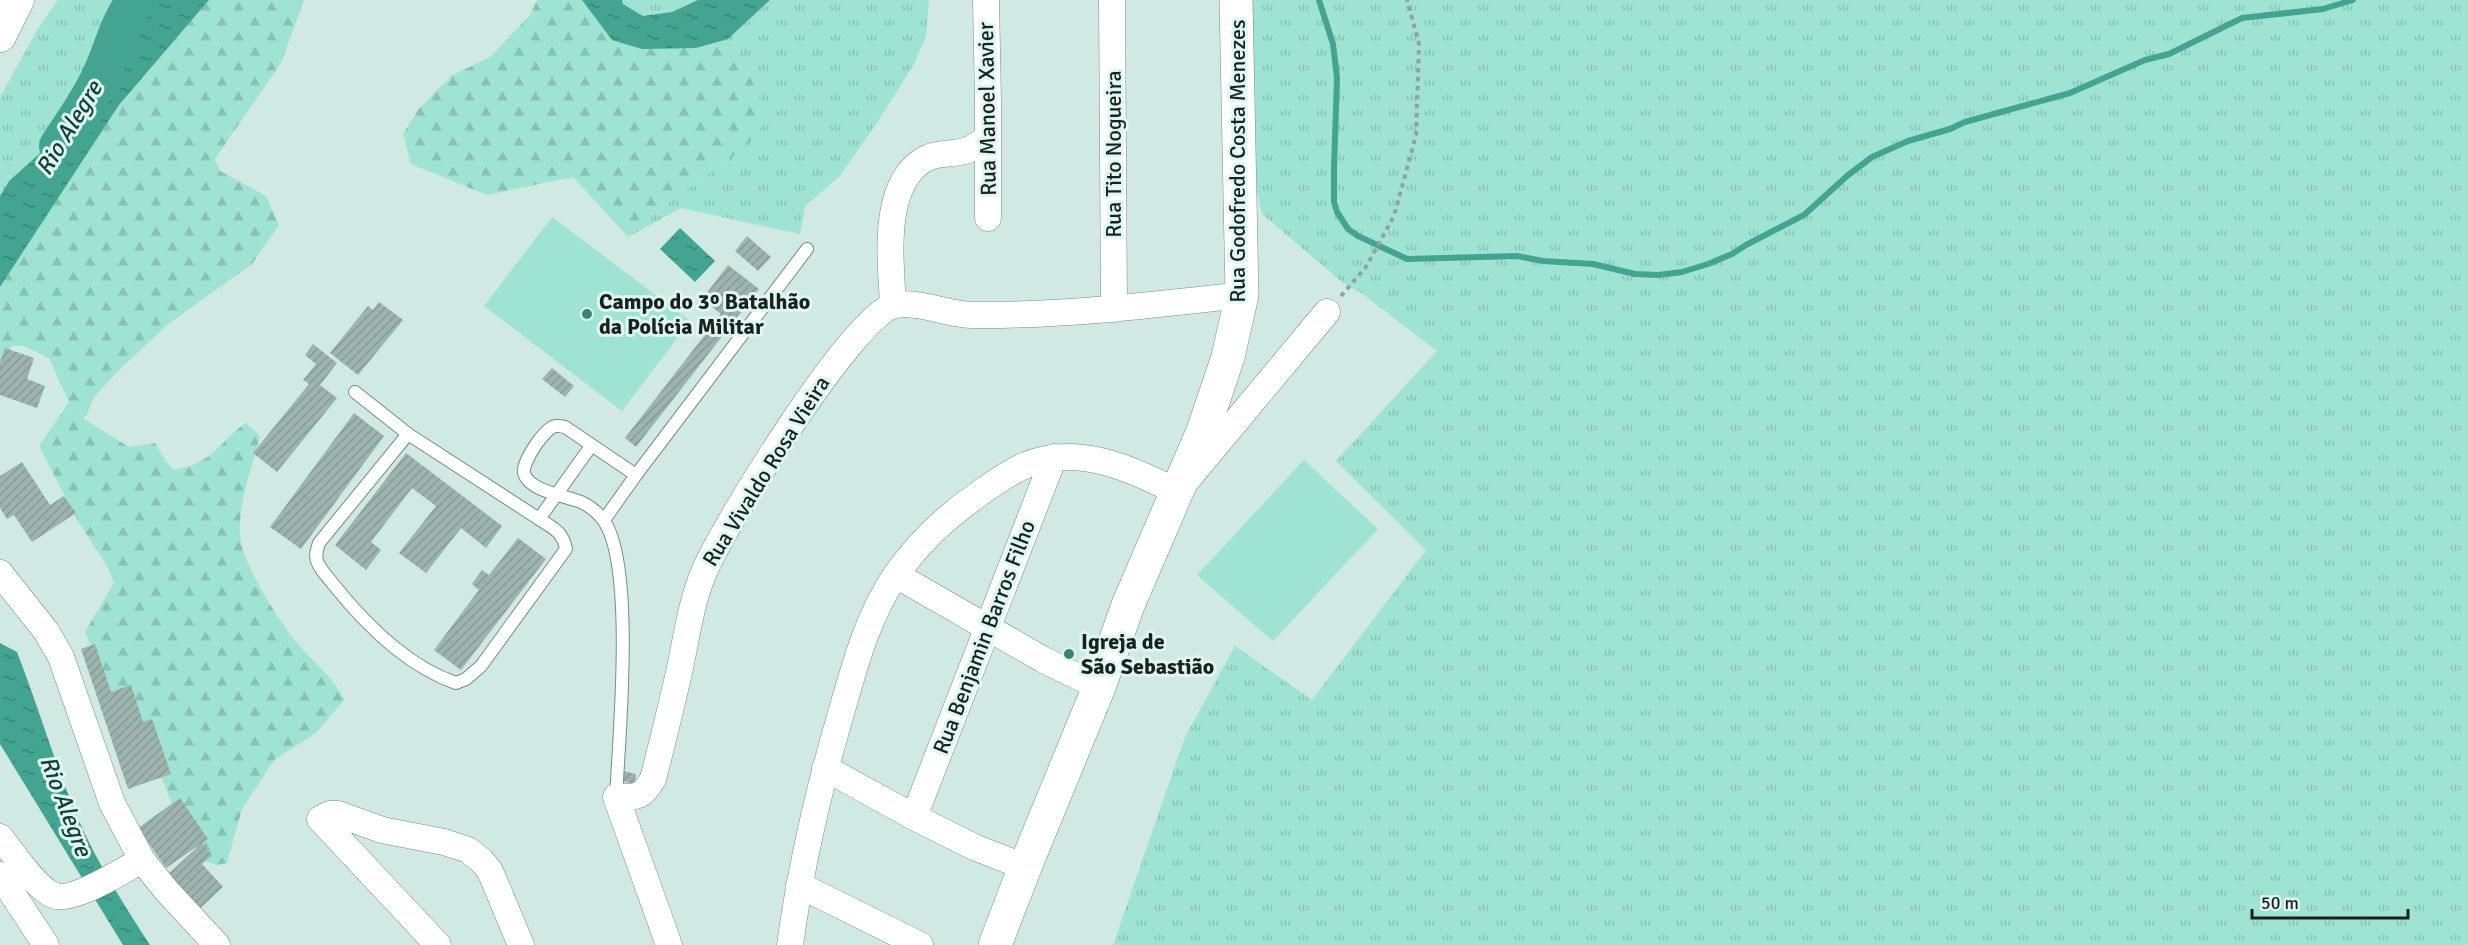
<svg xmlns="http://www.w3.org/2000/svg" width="2468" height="945" viewBox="0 0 2468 945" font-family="Signika,sans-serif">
  <defs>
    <pattern id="grass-tufts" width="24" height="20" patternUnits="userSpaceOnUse" patternTransform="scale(1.5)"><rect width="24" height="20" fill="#9fe3d2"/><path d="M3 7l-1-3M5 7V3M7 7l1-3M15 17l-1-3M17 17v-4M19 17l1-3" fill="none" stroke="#88c2b4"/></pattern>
    <pattern id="forest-firs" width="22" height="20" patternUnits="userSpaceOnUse" patternTransform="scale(1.5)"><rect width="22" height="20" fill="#9fe3d2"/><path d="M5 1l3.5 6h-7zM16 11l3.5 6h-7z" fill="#88c2b4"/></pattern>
    <pattern id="water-ripples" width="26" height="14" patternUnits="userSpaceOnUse" patternTransform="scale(1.5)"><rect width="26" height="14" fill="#43a591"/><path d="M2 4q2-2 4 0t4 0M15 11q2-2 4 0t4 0" fill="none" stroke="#378676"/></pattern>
    <pattern id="building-hatch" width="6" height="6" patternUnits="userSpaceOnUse" patternTransform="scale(1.5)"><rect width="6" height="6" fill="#9db4ae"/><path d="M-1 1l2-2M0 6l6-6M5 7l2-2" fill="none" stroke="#879a95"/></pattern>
  </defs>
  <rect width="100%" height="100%" fill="#d1e9e3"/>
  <path fill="url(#grass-tufts)" d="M58,0h96l-26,20 -27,66 -43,51 -49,44 -9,15v-99l37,-67z
    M622,0h76l-26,12 -29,4 -20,-12z
    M770,0h159l-3,37 -12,27 -35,56 -40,57 -34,29 -5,28 -119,-26 -53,29 42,-36 73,-52 7,-72 -38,-34 16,-4z
    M1252,0h1216v945h-1355l72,-208 50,-91 77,54 114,-150 -90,-89 101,-110 -77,-59 -17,-9 -81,-69 -16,-74z"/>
  <path fill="url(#forest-firs)" d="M209,0h95l-23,63 -66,96 5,12 46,25 13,29 -27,39 -85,61 -48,45 -24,26 -11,23 45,28 26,-4 10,17 9,10c7,-2 16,-3 23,-7 20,-9 31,-29 49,-40l14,13c-8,32 -22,66 -20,99 1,27 40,88 58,109 13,15 40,39 46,56l-28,33 -42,27 -32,49 -15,54 -10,2 -12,-4 -25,-36 -19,-49 -35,-45 -41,-99 29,-49 -7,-17 -29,-45 -39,-75 30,-44 -20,-44 -25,-12h-12l-12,18v-77l119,-182z
    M537,0h45l114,48 16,-5 38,34 19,41 -26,31 -73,52 -42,36 -55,-60 -86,18 -76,-31 -8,-30 15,-24 33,-34 39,-19 40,-42z"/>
  <path fill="#9fe3d2" d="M552,217l138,104 -68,90 -138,-105z
    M1304,460l74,69 -105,112 -76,-66z"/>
  <path fill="url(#water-ripples)" d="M154,0h55l-90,105 -119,182v-91l9,-15 49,-44 43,-51 27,-66z
    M582,0h40l1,4 20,12 29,-4 26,-12h72l-42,39 -32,9 -54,1 -30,-9z
    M680,228l35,33 -20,21 -35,-33z
    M0,643l17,9c22,56 38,113 62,169 19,43 45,84 71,124h-27l-123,-201z"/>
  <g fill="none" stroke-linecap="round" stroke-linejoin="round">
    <path stroke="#43a591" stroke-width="6" d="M1319,0l14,44 4,34 -3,90v34l3,10 11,17 10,7 49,23 110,-3 26,5 50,3 42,10 23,1 24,-3 26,-8 24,-10 14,-9 58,-30 43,-39 25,-19 36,-16 42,-12 15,-7 105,-29 75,-33 24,-6 73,-36 81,-9 30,-9"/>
    <path stroke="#43a591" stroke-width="38" d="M58,146c15,-23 32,-46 43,-71 12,-25 17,-53 35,-75"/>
  </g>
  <path fill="url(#building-hatch)" d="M747,236l24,21 -13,14 -23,-20z
    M728,265l31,24 -123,158 -11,-9 96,-124 -19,-15z
    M379,302l24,18 -45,55 -28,-22 38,-47 5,4z
    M313,344l24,19 -17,22 17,13 -60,74 -24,-19 56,-69 -6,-4 13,-16 -11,-9z
    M5,348l29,10 -7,21 18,7 -8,22 -37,-13v-33z
    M552,368l22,18 -9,11 -23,-18z
    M354,413l30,23 -83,113 -31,-22z
    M406,453l96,73 -16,22 -25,-20 -35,45 -27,-20 37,-47 -24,-18 -41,54 10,8 -15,20 -31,-25z
    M22,462l28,43 14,-9 12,17 -44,29 -18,-27 -7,4 -7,-11v-32z
    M518,538l28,21 -85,111 -27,-20 45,-60 -7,-6 10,-14 7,5z
    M95,644l16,48 20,-7 12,37 9,-3 19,55 -43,15 -47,-140z
    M623,771l13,3 -1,10 -14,-3z
    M180,798l28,41 -42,29 -28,-40z
    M202,843l10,12 -10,9 21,23 -30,28 -27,-39z"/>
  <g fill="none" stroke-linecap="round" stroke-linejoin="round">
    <defs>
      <path id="service" d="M355,392l53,42 131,85 52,-73
        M408,434l-89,109c-2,7 -4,11 -2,18 3,9 11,16 16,23 32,40 73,82 123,99l10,-4 15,-13 85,-117c-3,-17 -13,-21 -27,-30
        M604,520l32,-45
        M616,797c3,-59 19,-231 -12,-276 -5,-7 -13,-14 -21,-18 -15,-7 -54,-11 -59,-30 -2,-11 21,-46 32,-47 3,-1 6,1 9,1l71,48 171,-226"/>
      <path id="minor" d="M986,0l2,101v117
        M1112,0l2,309
        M893,305c-2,-43 -13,-123 34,-147 12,-6 28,-3 41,-8 7,-3 14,-9 20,-12
        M0,573l46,58 15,26 51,146 30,57
        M896,575l146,84 57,28
        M825,768l89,49 60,30 51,20
        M914,817l140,-360
        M0,837c13,16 35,50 53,58 18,9 72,-26 89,-35l24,30 51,55
        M0,875l46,70
        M799,885l121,60
        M438,945l-118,-126 9,-5h9l44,16 62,12 24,8 14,11 8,10 31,74
        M669,945l-53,-148c21,0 26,1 37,-18 9,-34 17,-68 25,-102 8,-35 12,-72 26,-105 18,-44 151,-260 191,-267 26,-4 50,9 76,10 90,1 182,-10 271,-20
        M790,945c11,-80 29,-157 52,-235 13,-46 26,-94 53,-134 21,-30 51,-59 81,-80 15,-11 32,-23 50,-31 51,-21 105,3 151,27l150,-180"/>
      <path id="tertiary" d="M0,36l18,-36"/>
      <path id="secondary" d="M995,945l30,-78 74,-180 29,-82 75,-174 25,-74 14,-62 -6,-295"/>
    </defs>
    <use href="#service" stroke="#768d87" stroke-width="14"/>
    <use href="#minor" stroke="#768d87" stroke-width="27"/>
    <use href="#tertiary" stroke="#768d87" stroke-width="33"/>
    <use href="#secondary" stroke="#768d87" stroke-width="34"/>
    <path stroke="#90a39e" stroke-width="4" stroke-dasharray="4.5 4.5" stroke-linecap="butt" d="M1341,296l25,-29 28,-51 22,-81 3,-91 -12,-44"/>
    <use href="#service" stroke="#fff" stroke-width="12"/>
    <use href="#minor" stroke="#fff" stroke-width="26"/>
    <use href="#tertiary" stroke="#fff" stroke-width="32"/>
    <use href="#secondary" stroke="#fff" stroke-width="33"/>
  </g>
  <g fill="#3f8273" stroke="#def7f0" stroke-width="2">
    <circle cx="587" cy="314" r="6"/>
    <circle cx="1069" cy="654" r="6"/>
  </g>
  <g text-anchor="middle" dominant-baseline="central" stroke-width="6" stroke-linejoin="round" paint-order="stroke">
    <g font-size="22" fill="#19221f" stroke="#def7f0">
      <text transform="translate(987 109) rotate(-91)">Rua Manoel Xavier</text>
      <text transform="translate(1113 154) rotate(-90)">Rua Tito Nogueira</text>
      <text transform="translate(1237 161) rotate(-90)">Rua Godofredo Costa Menezes</text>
      <text transform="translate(766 471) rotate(-58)">Rua Vivaldo Rosa Vieira</text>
      <text transform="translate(984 637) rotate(-69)">Rua Benjamin Barros Filho</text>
    </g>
    <g font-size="22" font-weight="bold" fill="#19221f" stroke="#def7f0" text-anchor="start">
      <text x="599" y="301">Campo do 3º Batalhão<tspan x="599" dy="25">da Polícia Militar</tspan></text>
      <text x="1081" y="641">Igreja de<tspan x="1081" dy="25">São Sebastião</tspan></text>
    </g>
    <g font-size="24" font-style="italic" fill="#144037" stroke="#def7f0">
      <text transform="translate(69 128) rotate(-59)">Rio Alegre</text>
      <text transform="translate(66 806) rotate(69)">Rio Alegre</text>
    </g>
  </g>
  <path d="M2252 909v9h156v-9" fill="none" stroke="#19221f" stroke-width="3"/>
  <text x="2261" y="909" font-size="18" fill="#19221f" stroke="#def7f0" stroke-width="4.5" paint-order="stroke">50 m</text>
</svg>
